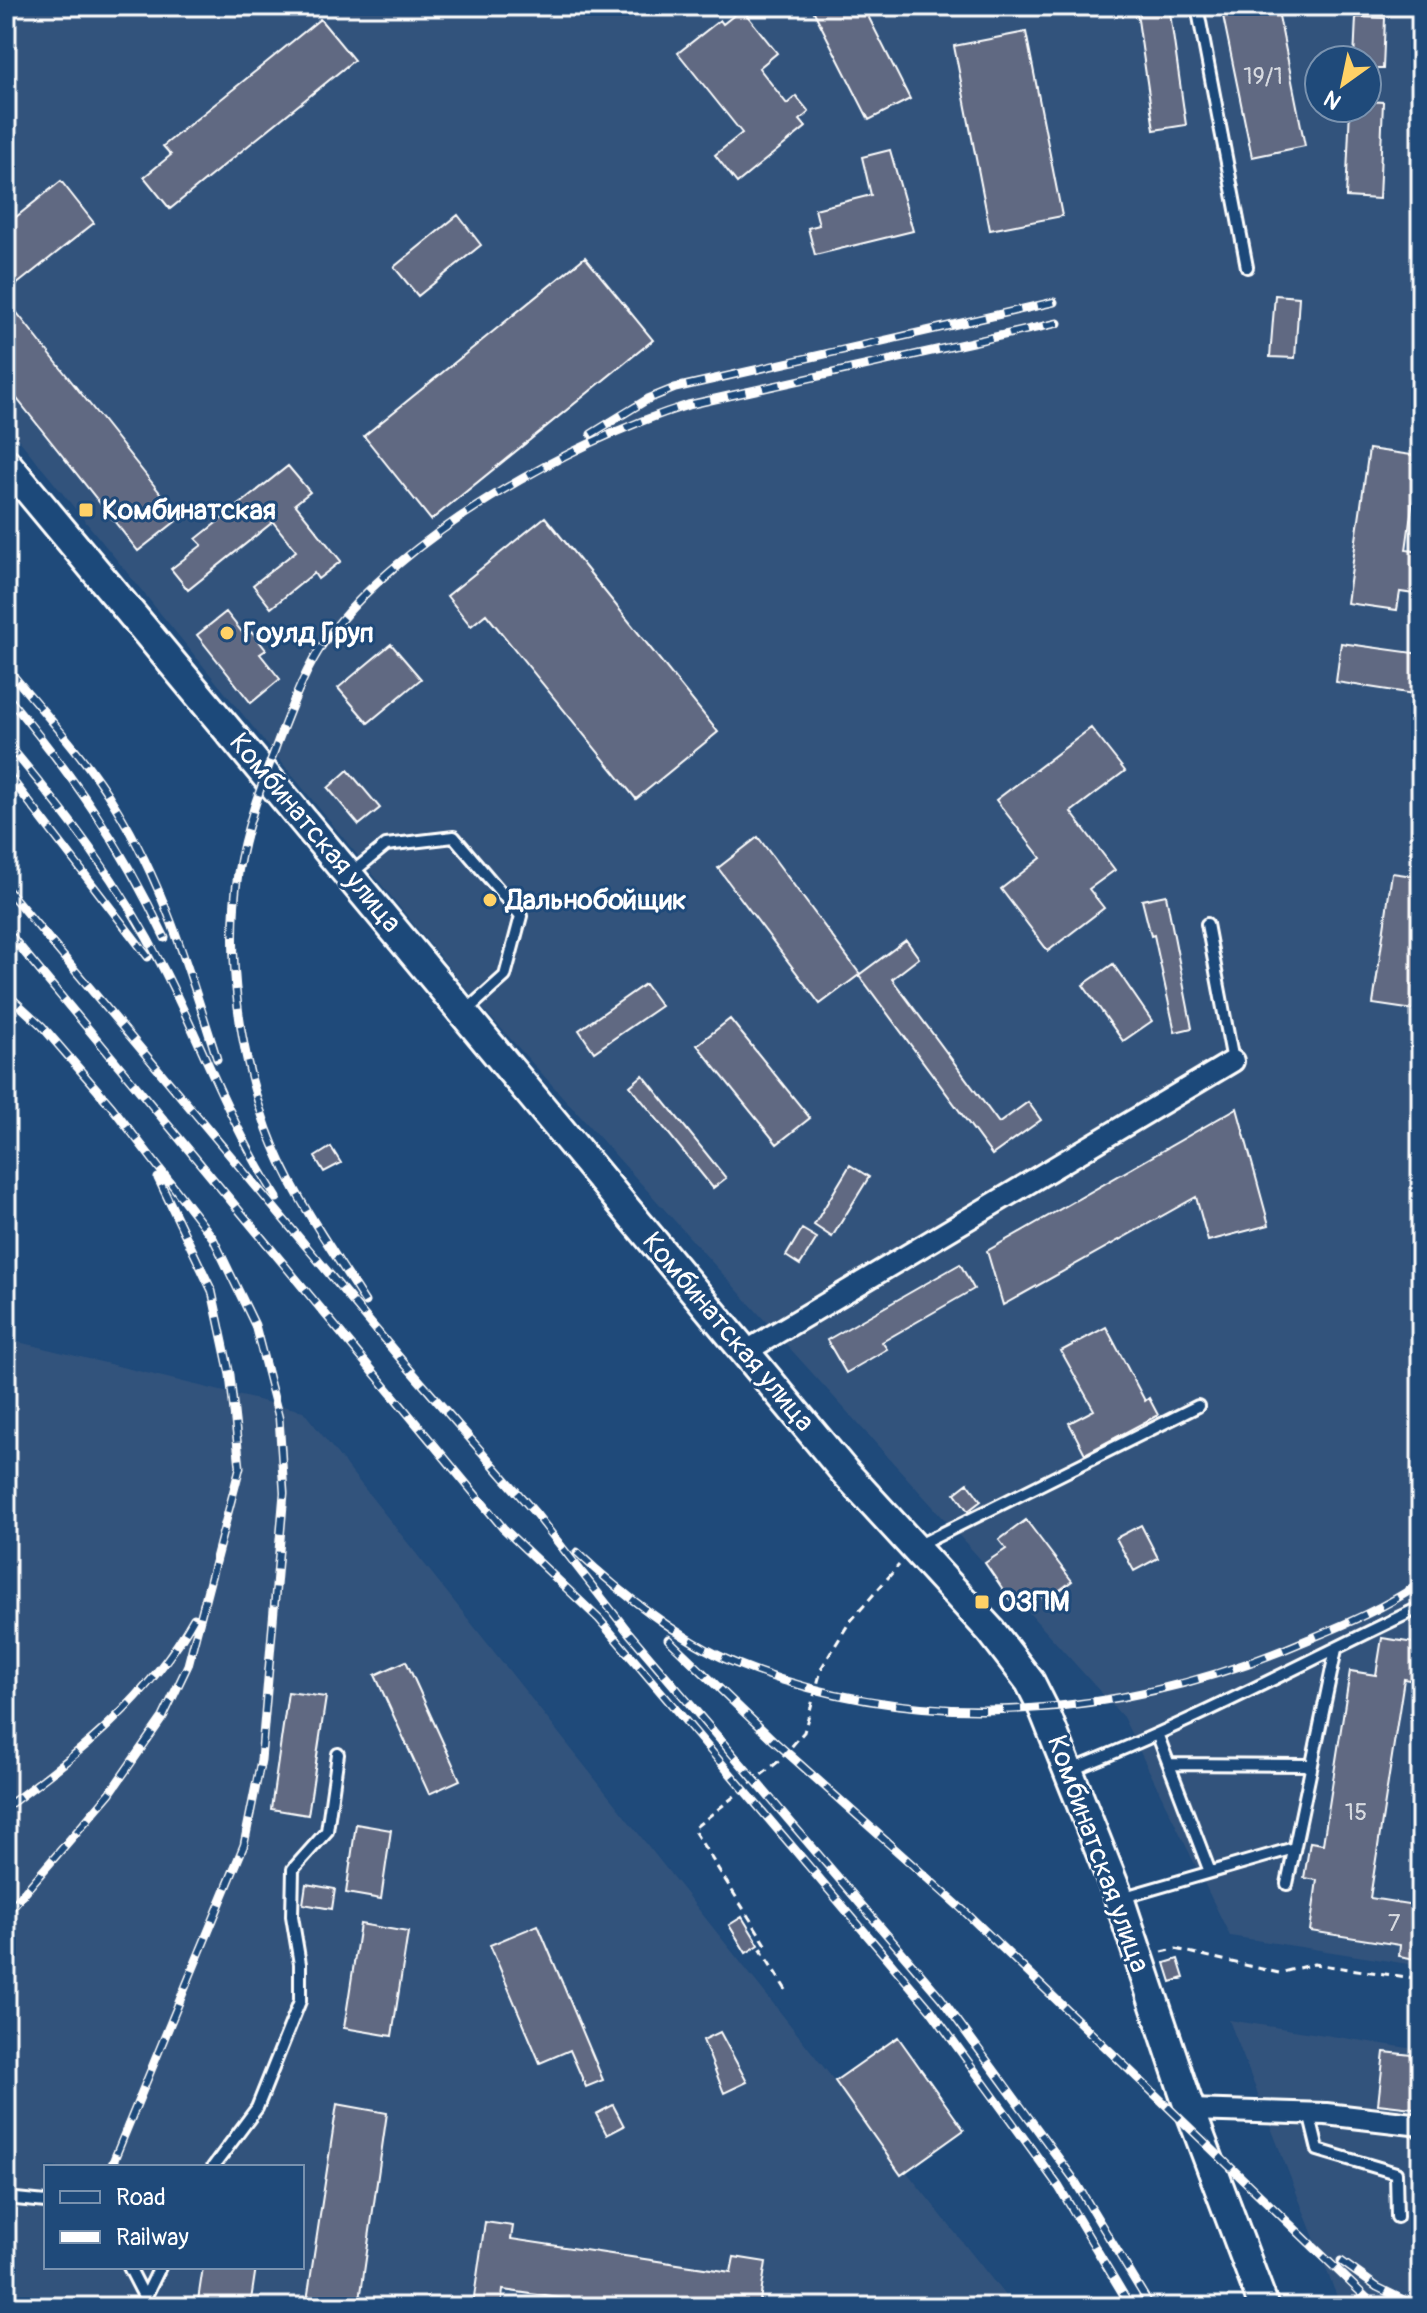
<svg xmlns="http://www.w3.org/2000/svg" width="1427" height="2313" viewBox="0 0 1427 2313" font-family="Pangolin,sans-serif">
  <rect width="100%" height="100%" fill="#1f4a7a"/>
  <filter id="ink" filterUnits="userSpaceOnUse"><feTurbulence type="fractalNoise" baseFrequency=".0125" numOctaves="2"/><feDisplacementMap in="SourceGraphic" scale="16" xChannelSelector="R" yChannelSelector="G"/><feConvolveMatrix kernelMatrix="1 2 1 2 8 2 1 2 1" color-interpolation-filters="sRGB"/></filter>
  <g filter="url(#ink)">
    <path fill="#32537c" fill-rule="evenodd" d="M6,6h1415v1960l-191,-30 -107,-219 -646,-715 -471,-578zM1319,60h48v48h-48z
      M6,1339l297,72 711,896h-1008zM46,2167h256v100h-256z
      M1229,2020l192,30v257h-80z"/>
    <path fill="#606982" stroke="#fff" stroke-width="2" d="M811,6h52l47,93 -41,21z
      M1136,6h33l17,119 -32,5z
      M1221,6h56l28,140 -53,11z
      M742,9l35,44 -18,15 28,36 9,-8 13,16 -9,8 6,7 -69,56 -22,-28 27,-22 -64,-80 42,-33 3,4z
      M1356,17l29,1 -2,51h-16v-9h-13z
      M320,19l34,41 -184,149 -26,-32 27,-22 -8,-9z
      M1026,32l36,184 -72,14 -36,-184z
      M1367,101l16,1 -4,97 -33,-2 4,-89h17z
      M890,150l23,81 -98,24 -7,-27 11,-3 -4,-16 56,-14 -9,-38z
      M61,181l33,42 -88,70v-68z
      M458,215l23,30 -63,51 -24,-29z
      M585,257l68,83 -222,180 -67,-84z
      M1275,295l24,2 -4,61 -25,-1z
      M6,299l174,219 -42,33 -132,-166z
      M1369,449l50,7 -13,94 15,2v43l-21,-3 -3,18 -50,-7z
      M288,466l22,26 -15,12 46,57 -23,18 -4,-6 -43,35 -18,-23 43,-34 -23,-29 -85,68 -17,-21 31,-24 -6,-6z
      M545,517l173,215 -82,67 -150,-185 -15,12 -24,-30z
      M226,612l20,25 6,-5 14,18 -6,4 20,25 -29,24 -54,-68z
      M1341,643l80,11v41l-85,-13z
      M391,644l30,35 -53,44 -30,-35z
      M1091,728l34,43 -54,41 44,58 -26,19 15,19 -56,43 -47,-62 40,-31 -45,-58z
      M348,770l32,38 -21,17 -31,-37z
      M758,837l102,137 46,-34 13,18 -27,21 107,144 29,-21 13,18 -49,35 -133,-180 -39,29 -102,-136z
      M1392,873l29,4v134l-48,-7z
      M1166,895l26,133 -17,4 -21,-97 -3,1 -9,-36z
      M1113,964l39,57 -29,20 -40,-56z
      M645,984l16,22 -67,46 -15,-22z
      M730,1019l80,99 -33,26 -80,-99z
      M643,1075l83,103 -13,10 -83,-102z
      M1237,1108l32,117 -61,16 -12,-44 -193,108 -16,-54z
      M331,1147l10,16 -17,9 -9,-15z
      M850,1165l19,12 -37,60 -18,-12z
      M802,1229l15,9 -17,27 -14,-9z
      M960,1264l14,25 -92,53 5,7 -41,24 -19,-33z
      M1106,1327l39,74 4,-3 9,17 -73,39 -16,-31 25,-13 -33,-59z
      M968,1483l13,18 -13,10 -13,-18z
      M1026,1520l46,61 -27,20 -7,-9 -23,15 -30,-44 21,-14 -7,-9z
      M1141,1525l17,33 -24,13 -18,-33z
      M1382,1638l39,6v38l-17,-3 -34,219 51,8v54l-22,-4 1,-11 -90,-14 7,-51 -13,-2 6,-36 13,2 27,-173 26,4z
      M406,1661l54,119 -31,14 -54,-119z
      M288,1692l38,5 -18,118 -37,-6z
      M356,1824l35,6 -10,69 -35,-6z
      M306,1884l29,5 -3,20 -29,-5z
      M742,1917l17,28 -13,8 -17,-28z
      M360,1924l48,8 -16,104 -48,-8z
      M538,1925l65,155 -17,7 -16,-37 -30,13 -50,-118z
      M1178,1959l6,19 -13,4 -6,-19z
      M720,2032l27,50 -23,11 -21,-53z
      M898,2037l66,93 -63,45 -66,-94z
      M1384,2052l37,4v53l-43,-5z
      M337,2104l50,9 -28,194h-53z
      M613,2105l11,21 -17,9 -11,-21z
      M485,2222l28,4 -2,13 220,33 3,-15 32,5 -7,45h-138l-118,-17 -2,17 -28,-3z
      M203,2267h53l-6,40h-53z"/>
    <g fill="none" stroke-linecap="round" stroke-linejoin="round">
      <defs>
        <path id="service" d="M1197,6l50,261
          M349,875l37,-30 68,-8 67,79 -16,60 -40,36
          M1207,924l26,137
          M915,1547l283,-141
          M1158,1736l52,136
          M1169,1764l143,1
          M1071,1770c120,-46 233,-108 350,-163
          M1287,1884l49,-235
          M1121,1898l173,-50
          M1309,2113l9,37 78,23 1,44
          M213,2167l44,-59 43,-107v-37l-8,-48 1,-47 34,-38 11,-77
          M6,2198l40,4
          M129,2267l16,31v9
          M145,2298l15,-31"/>
        <path id="minor" d="M745,1352l488,-291
          M1190,2110l136,4 95,11"/>
        <path id="secondary" d="M6,463l838,1008 147,160 39,51 14,28 75,188 71,212 74,197"/>
      </defs>
      <use href="#service" stroke="#fff" stroke-width="16"/>
      <use href="#minor" stroke="#fff" stroke-width="26"/>
      <use href="#secondary" stroke="#fff" stroke-width="34"/>
      <path stroke="#fff" stroke-width="3" stroke-dasharray="8 6" stroke-linecap="butt" d="M1162,1952l14,-3 103,24 35,-9 107,15
        M786,1990l-25,-40 6,-4 -74,-117 86,-68 25,-29 18,-65 27,-44 50,-58"/>
      <use href="#service" stroke="#1f4a7a" stroke-width="10"/>
      <use href="#minor" stroke="#1f4a7a" stroke-width="20"/>
      <use href="#secondary" stroke="#1f4a7a" stroke-width="28"/>
      <defs>
        <path id="rail" d="M591,434l57,-35 27,-11 379,-86
          M6,667c37,45 79,89 109,139 48,77 75,167 102,253
          M6,695c68,82 113,146 159,243
          M6,742c60,71 115,142 157,226 39,76 68,158 114,230
          M6,772l142,185
          M6,888l398,475 132,151 93,119 312,365 132,180 78,129
          M6,930l497,598 96,91 331,390 129,178 72,120
          M6,993l36,33 70,81 101,131 42,87 24,93 5,75 -23,267 -17,85 -133,322
          M365,1302c-35,-56 -75,-110 -98,-173 -28,-77 -41,-174 -29,-256 7,-45 24,-89 40,-132 14,-36 27,-72 49,-103 73,-100 243,-197 361,-233l370,-82
          M577,1552c41,39 106,90 158,111 186,75 392,55 572,-23 39,-16 79,-33 114,-57
          M668,1639l105,101 190,170 413,397
          M6,1807c73,-53 143,-109 188,-189
          M6,1914l104,-121 53,-76 25,-52 52,-198 -10,-92 -18,-84 -54,-113
          M1341,2261l36,26 41,20"/>
      </defs>
      <use href="#rail" stroke="#fff" stroke-width="9"/>
      <use href="#rail" stroke="#1f4a7a" stroke-width="6" stroke-dasharray="18" stroke-linecap="butt"/>
    </g>
  </g>
  <g fill="#ffd166" stroke="#1f4a7a" stroke-width="3">
    <rect x="78" y="502" width="16" height="16" rx="4"/>
    <circle cx="227" cy="633" r="8"/>
    <circle cx="490" cy="900" r="8"/>
    <rect x="974" y="1594" width="16" height="16" rx="4"/>
  </g>
  <g text-anchor="middle" dominant-baseline="central" stroke-width="6" stroke-linejoin="round" paint-order="stroke">
    <g font-size="24" fill="#d7dae0">
      <text x="1263" y="76">19/1</text>
      <text x="1356" y="1812">15</text>
      <text x="1394" y="1923">7</text>
    </g>
    <g font-size="28" font-weight="bold" fill="#fff" stroke="#1f4a7a" text-anchor="start">
      <text x="102" y="510">Комбинатская</text>
      <text x="243" y="633">Гоулд Груп</text>
      <text x="506" y="900">Дальнобойщик</text>
      <text x="998" y="1602">ОЗПМ</text>
    </g>
    <g font-size="28" fill="#fff" stroke="#1f4a7a">
      <text transform="translate(315 833) rotate(50)">Комбинатская улица</text>
      <text transform="translate(728 1332) rotate(50)">Комбинатская улица</text>
      <text transform="translate(1098 1854) rotate(70)">Комбинатская улица</text>
    </g>
  </g>
  <rect width="1427" height="2313" fill="none" stroke="#1f4a7a" stroke-width="32"/>
  <rect x="16" y="16" width="1395" height="2281" fill="none" stroke="#fff" stroke-width="3" filter="url(#ink)"/>
  <rect x="44" y="2165" width="260" height="104" fill="#1f4a7a" stroke="#7992af" stroke-width="2"/>
  <rect x="60" y="2191" width="40" height="12" fill="#1f4a7a" stroke="#7992af" stroke-width="2"/>
  <text x="116" y="2205" font-size="24" fill="#ffffff">Road</text>
  <rect x="60" y="2231" width="40" height="12" fill="#ffffff" stroke="#7992af" stroke-width="2"/>
  <text x="116" y="2245" font-size="24" fill="#ffffff">Railway</text>
  <g transform="translate(1343 84) rotate(213)"><circle r="38" fill="#1f4a7a" stroke="#7992af" stroke-width="2"/>
  <path d="M0-6L14 30L0 20L-14 30Z" fill="#ffd166"/>
  <text y="-12" font-size="22" font-weight="bold" text-anchor="middle" fill="#ffffff">N</text>
  </g>
</svg>
